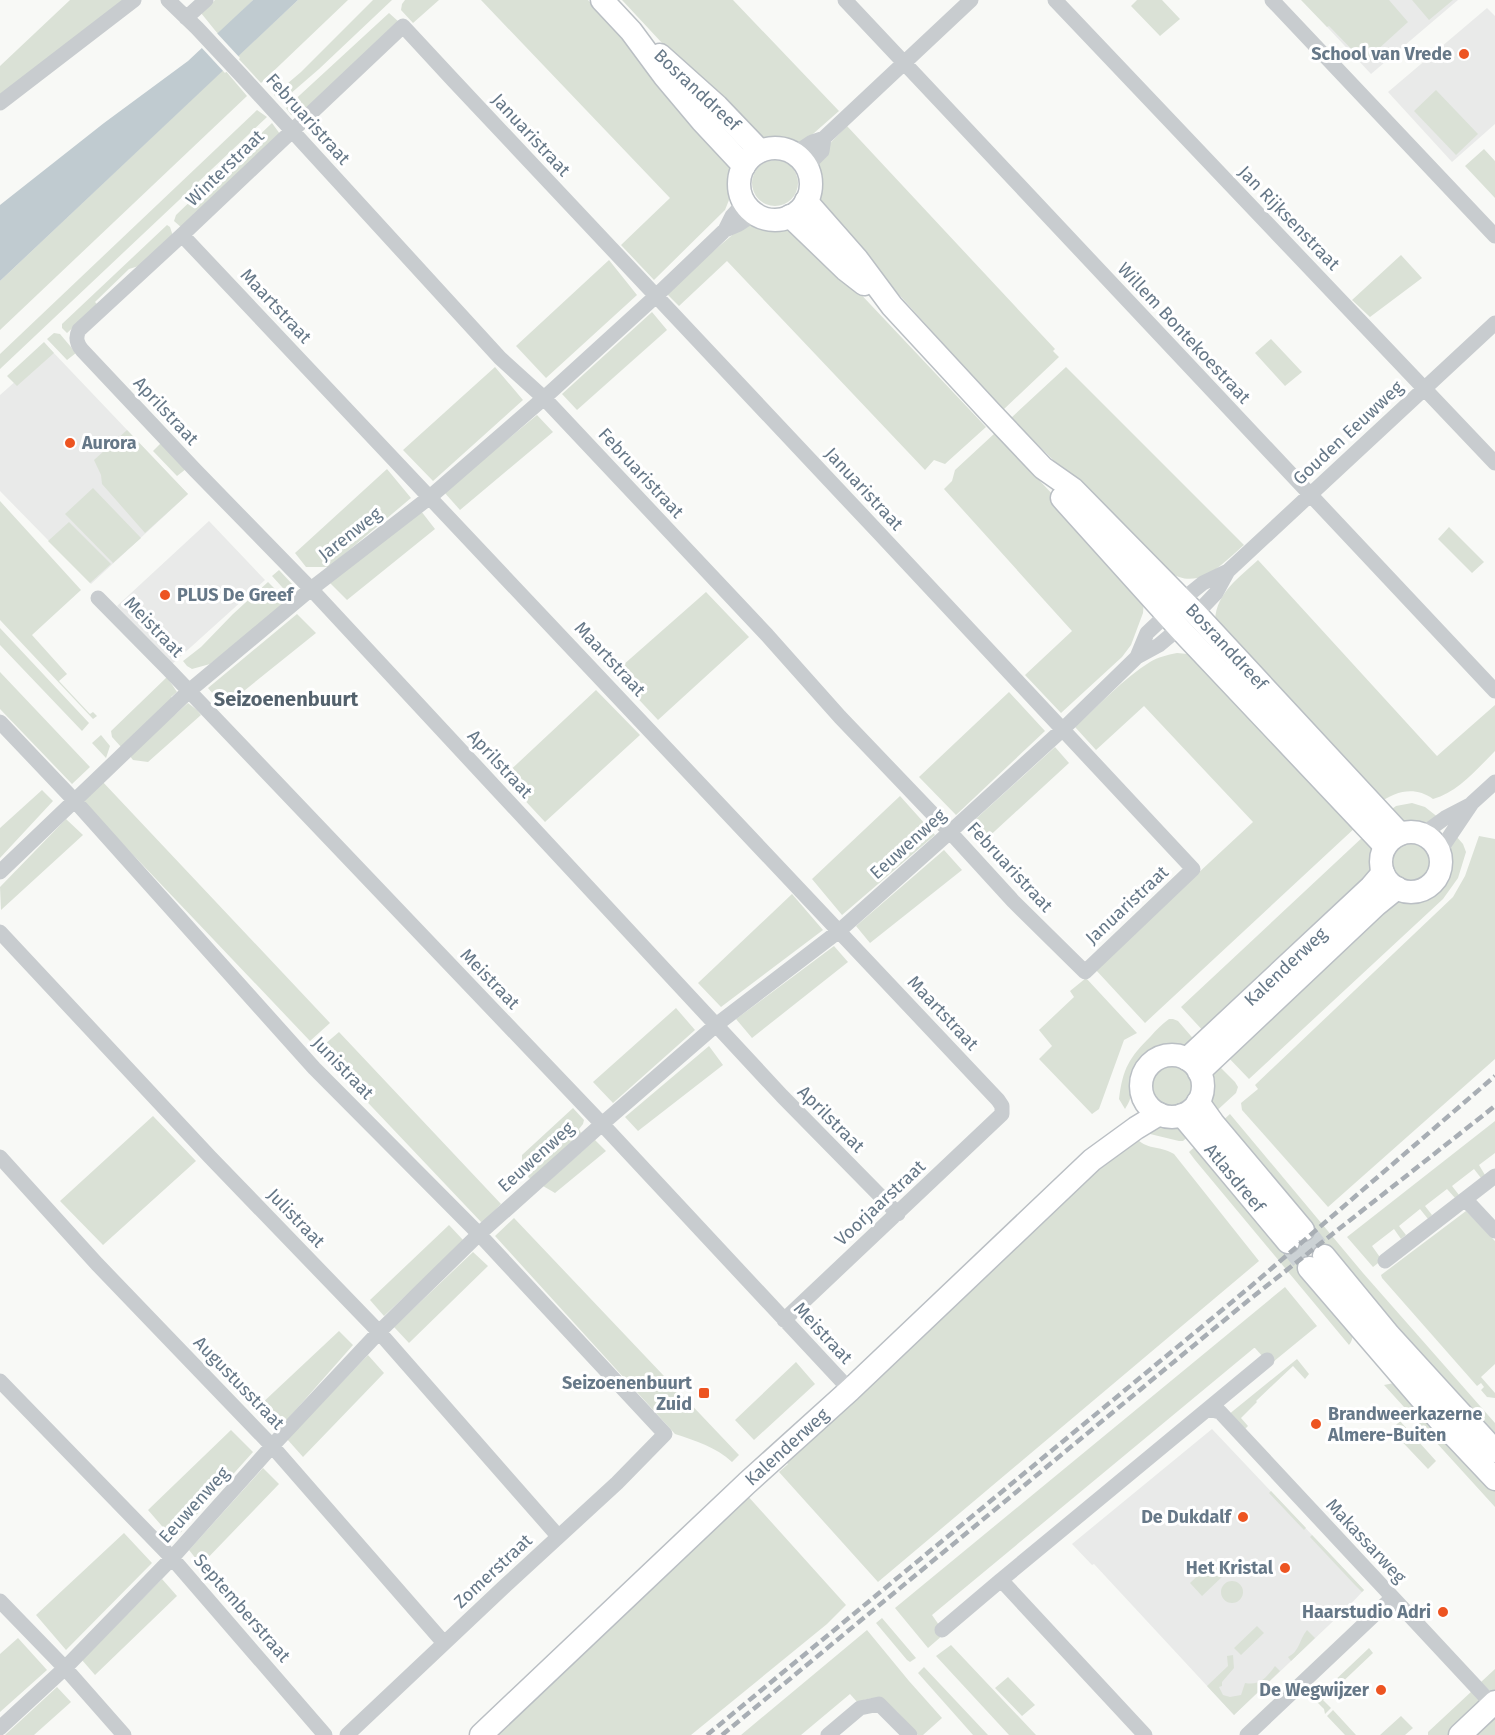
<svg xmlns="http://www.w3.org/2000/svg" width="1495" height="1735" viewBox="0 0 1495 1735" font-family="'Fira Sans',sans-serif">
  <rect width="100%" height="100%" fill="#f8f9f6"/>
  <path fill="#e9eae9" d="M1302,0h156l-87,74z
    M1487,8l8,8v108l-43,38 -64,-70z
    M51,350l137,144 -97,90 -91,-93v-96z
    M209,521l56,59 -94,85 -54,-59z
    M1212,1429l152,161 -17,18 -113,107 -140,-151 -2,1 -20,-21z"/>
  <path fill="#dae1d6" d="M70,0h54l-124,95v-29z
    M215,0h38l-35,34 -17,-21z
    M298,0h50l-87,83 -24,-26z
    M373,0h19l-73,69 -37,32 -8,-6 27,-23z
    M405,0h34l-26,23 -12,-13 1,-6z
    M481,0h107l92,98 50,65 3,13 -2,19 -6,15 -71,70 -33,-35 49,-47z
    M622,0h111l106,111 -34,30 -12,3 -11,-1 -22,-5 -72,-67z
    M1137,0h25l18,19 -20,17 -29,-30z
    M1301,0h88l19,22 -44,40 -35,-36 -2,1z
    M1412,0h41l-24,20z
    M389,13l10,9 -100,94 -8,-1 -5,-7 2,-2z
    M224,69l23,27 -247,234v-49z
    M1436,90l42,44 -22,21 -42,-44z
    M257,110l10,7 -267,252v-15z
    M272,123l8,11 -98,94 -8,-7 2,-6z
    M847,126l208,223 -2,2 6,6 -56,53 -183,-203c-6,-12 -9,-34 -2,-47 6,-13 20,-24 29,-34z
    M1484,149l11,12v37l-30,-32z
    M752 183a23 23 0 1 1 46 0a23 23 0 1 1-46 0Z
    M753,222l30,2 71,63 132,140 -41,37 -11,-4 -9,10 -198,-209 -48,45 -14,-14 72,-61z
    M167,225l3,2 3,9 -31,29 -13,4 -34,33 3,3 -31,28 -5,-5v-4z
    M1401,255l21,23 -52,39 -18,-17z
    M609,260l28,35 -91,83 -30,-32z
    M652,312l15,18 -90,80 -15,-16z
    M54,333l6,1 16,19 -9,7 -20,-21z
    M1271,339l31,33 -17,14 -30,-33z
    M44,342l10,11 -37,33 -10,-10z
    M495,367l28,33 -90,81 -30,-31z
    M1066,367l178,178c-18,15 -39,41 -65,32 -6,-2 -12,-6 -17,-9l-151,-150z
    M537,415l16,17 -93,78 -16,-18z
    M127,430l61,64 -43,39 -43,-49 -1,-9 -7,-15z
    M995,433l60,64 89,102 -1,14 -12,32 -9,12 -61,56 -36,-38 47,-44 -128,-142 8,-8 3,-11z
    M161,443l25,26 -9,7 -24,-25z
    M387,469l24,29 -82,69h-23l-11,-14z
    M93,488l48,50 -28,25 -48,-49z
    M0,501l81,89 -49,45 35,39 -8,7 31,33 3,-2 4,4 -4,3 -93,-99z
    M421,511l14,18 -88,71 -17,-17z
    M69,522l42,42 -21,19 -42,-42z
    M1449,527l35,35 -12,11 -34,-34z
    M1258,560l179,196 58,-51v46c-18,18 -37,41 -62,48 -18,-13 -37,-8 -54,4l-164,-183c2,-28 24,-42 43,-60z
    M279,570l15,16 2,5 -4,7 -20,-22z
    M268,582l20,20 -78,62 -18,5 -5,-3 -4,-5 18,-14 32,-33z
    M706,592l43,45 -91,83 -44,-47z
    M297,614l19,19 -92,74 -16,-19z
    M0,628l89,95 -7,8 -82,-86z
    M1177,653l11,1 13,6 156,166 -212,197 -50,-54 158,-147 -109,-116 -48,44 -21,-23c23,-21 49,-49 75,-65 8,-5 17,-7 27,-9z
    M0,672l90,95 -18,17 -72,-75z
    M167,677l10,15 -6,5 3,3 -52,48 -10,-11 -1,-6z
    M596,690l44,45 -95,87 -42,-45z
    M1009,692l36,39 -89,84 -37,-38z
    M188,703l9,7 4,5 -53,47 -15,-2 -4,-5z
    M101,735l9,11 -4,12 -14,-15z
    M1055,747l14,16 -86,79 -15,-16z
    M101,780l229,243 -20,18 -229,-241z
    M42,790l11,11 -53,57v-30z
    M900,796l35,39 -93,80 -30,-36z
    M1412,803l13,4 14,11c-18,9 -34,5 -51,-6l8,-6z
    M66,819l17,16 -82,75 -1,-23z
    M1365,835l9,15v19l-168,165 -25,-27z
    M1456,836l7,8 3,8 -8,26 -15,21 -194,180 -24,-25 171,-156 24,-1 13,-5 14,-19 3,-26z
    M1479,836l16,3v220l-167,148 -86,-97 -1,-7 17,-14 -3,-4 198,-188 12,-21z
    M1391 860a20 20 0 1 1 40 0a20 20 0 1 1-40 0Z
    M944,850l18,20 -92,73 -14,-17z
    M792,894l31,36 -102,77 -23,-24z
    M834,946l14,16 -96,76 -16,-19z
    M1086,978l51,55 -13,7 -25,69 -7,5 -53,-55 13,-13 -13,-16 35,-33 -4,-6z
    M676,1008l19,22 -82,73 -20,-21z
    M1169,1019h4l5,2 19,22c-5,2 -11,6 -17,6 -18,-1 -34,2 -43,20 -8,15 -1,24 -12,40l-6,-10c4,-31 10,-41 32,-63 5,-6 11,-12 18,-17z
    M339,1032l162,172 -19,19 -164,-173z
    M709,1046l14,19 -85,66 -13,-14z
    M1216,1063l19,19 3,5 -2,6 -24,22 -5,-15 2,-20v-5z
    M1150 1086a21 21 0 1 1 42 0a21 21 0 1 1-42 0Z
    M573,1108l11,12 -1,4 -4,5 2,4 -50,47 -9,-10v-15z
    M1230,1114l133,159 132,150v23l-132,-150 -140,-168 -3,-5z
    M153,1116l43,45 -93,84 -43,-44z
    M1495,1121v32l-16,12 6,10 -4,3 -7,-9 -22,17 7,9 -4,3 -8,-9 -22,17 7,9 -4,4 -8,-10 -21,17 7,9 -5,4 -7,-10 -22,17 10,14 -9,7 -26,-30z
    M1154,1123c16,1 24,2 37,11l-8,7h-4l-29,-7 -4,-2z
    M1134,1136c13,15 25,9 40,18l85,107 -381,321 -99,-110 9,-8 -5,-5z
    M595,1140l11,11 -51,42 -12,-7z
    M1199,1143l150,180c3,8 6,14 0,22l-154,-185 -6,-8z
    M1466,1211l29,30v123l-14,13 14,16v5l-8,-1 -6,-7 3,-3 -3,-4 -4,3 -95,-108 -1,-3z
    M514,1218l225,237 -7,7c-16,-15 -36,-21 -57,-28l-180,-198z
    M449,1225l15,16 -80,75 -14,-16z
    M473,1252l15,14 -79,77 -15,-16z
    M1285,1287l32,39 -44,36 -10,-5 -8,-9h-1l-322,267 7,10 4,10 -15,13 -33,-40z
    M339,1331l14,14 -74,84 -20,-23z
    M368,1355l16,18 -81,84 -16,-18z
    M1297,1359l12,15 -4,5 -12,-13 -37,35 1,1 -16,16 7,8 -5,5 -15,-16z
    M796,1362l19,22 -61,56 -19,-20z
    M1394,1383l101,101v23l-111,-122z
    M1400,1421l36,40 -8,8 -37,-39z
    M231,1430l22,22 -79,88 -26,-30z
    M263,1468l16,16 -78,81 -12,-15z
    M1271,1491l35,37 -2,2 -35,-37z
    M746,1494l100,111 -19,19 -136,111h-200z
    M124,1533l28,30 -86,87 -30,-35z
    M1312,1535l52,55 -2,2 -7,-7 -45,-48z
    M1212,1562l12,13 -22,21 -12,-13z
    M162,1579l15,17 -82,79 -13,-15z
    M1221 1592a11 11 0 1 1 22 0a11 11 0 1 1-22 0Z
    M882,1618l34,40 -6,4 -3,-2 -31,-37z
    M1257,1626l7,7 -23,22 -7,-7z
    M867,1630l42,51 33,37 -19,17h-5c-16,-17 -35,-48 -60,-32l-8,-9 -49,41h-60z
    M1307,1630l8,8 -24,23 -3,-4c12,-6 11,-17 19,-27z
    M18,1638l29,32 -47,42v-58z
    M951,1645l85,90h-27l-73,-79z
    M1369,1648l4,5 -38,36 -4,-5z
    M1233,1655l1,13 -12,14v4l-3,1 4,8 7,2 11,-2 4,-12c15,3 22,-6 30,-17l5,5 -46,44 -27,-29 21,-20 -1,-10z
    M924,1667l64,68h-15l-55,-62z
    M1495,1669v23l-5,-1 -9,-9z
    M1008,1677l27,28 -13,11 -27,-28z
    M1329,1686l5,4 -11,10 8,8 -6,6 -1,-5 -10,-10z
    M57,1687l14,15 -37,33h-29z
    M1472,1691l7,9v4l-25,31h-26v-3z
    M1495,1708v27h-28z
    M1333,1710l23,25h-11l-18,-19z
    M1401,1716l12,12 -8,7h-25z"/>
  <path fill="#c0cbd0" d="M253,0h45l-298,281v-76l104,-82 84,-62z"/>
  <path fill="#f8f9f6" d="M215,31l25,27 -15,15 -25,-27z"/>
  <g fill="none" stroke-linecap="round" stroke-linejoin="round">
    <path stroke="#ccd2d5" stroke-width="22" stroke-dasharray="22 11" stroke-linecap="butt" d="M1303,1230l21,26
      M1288,1242l21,26"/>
    <defs>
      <g id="secondary">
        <path d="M602,0l29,31 34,46 37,44 42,45"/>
        <path d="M660,55l57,51 43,45"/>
        <circle cx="775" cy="184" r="36"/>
        <path id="s1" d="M806,201l51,58 35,47 99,107 52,55 30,21 123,125 204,220"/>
        <path d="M790,216l56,54 18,14"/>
        <path d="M1062,498l117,130 206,218"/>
        <circle cx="1411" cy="862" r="30"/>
        <circle cx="1172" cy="1086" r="31"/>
        <path id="s2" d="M1187,1059l184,-172 12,-14"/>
        <path d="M1199,1072l177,-167 21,-17"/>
        <path d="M1198,1102l15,21 90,107"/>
        <path id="s3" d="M1182,1115l106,127"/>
        <path d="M1324,1256l65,79 106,116"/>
        <path d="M1309,1268l135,157 51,54"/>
        <path id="s4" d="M481,1735l266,-252 103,-93 242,-230 44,-32 23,-14"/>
        <path d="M1460,1735l35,-33"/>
      </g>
    </defs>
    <use href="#secondary" stroke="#babfc4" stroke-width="25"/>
    <path stroke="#c8cccf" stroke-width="15" d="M168,0l29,28 44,47 259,283 44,40 223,237 73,82 110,115 63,69 72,71 108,-103 -315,-337 -425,-452 -50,-54 -221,209 -103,95c-4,8 -2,14 3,20l113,120 116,119 471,507 116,118
      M845,0c216,231 434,460 650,691
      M1055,0l440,463
      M1272,0l223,236
      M186,18l20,-18
      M0,103l134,-103
      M794,154l18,-12 12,-4 147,-138
      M806,167l16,-16 2,-13
      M725,230l14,-6 15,-10
      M182,235l816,865 4,6v8l-218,206
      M98,598l71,72 433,454 248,266
      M1137,657l10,-24 35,-33 21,-17 25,-12 267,-248
      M0,722l74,78 240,268 165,166 186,200 -48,49 -111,102 -159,150
      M1423,834l22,-16 25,-13
      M1439,852l33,-49 23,-21
      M0,872l189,-181 122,-102 119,-92 114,-99 112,-102 69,-66 7,-14 12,-13
      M0,932l210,225 169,175 179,204
      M0,1157l97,107 175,182 172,197
      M1465,1199l30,32
      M1385,1261l110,-85
      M0,1381l172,177 153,177
      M1208,1409l12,3 272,292
      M0,1601l65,67 59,67
      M942,1630l59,-50
      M0,1728l65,-60 107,-110 100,-112 107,-114 100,-98 123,-110 114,-99 123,-94 111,-99 112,-102 75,-73 22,-12 37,-31 20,-21 12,-22
      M828,1735l32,-27 19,-4 31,31
      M1145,1735l-144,-155 266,-220
      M1247,1735l145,-137"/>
    <use href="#secondary" stroke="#fff" stroke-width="22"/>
    <path stroke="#a8aeb4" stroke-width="4.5" stroke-dasharray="9 4.5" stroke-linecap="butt" d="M707,1735l543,-448 245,-211
      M722,1735l528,-436 245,-193"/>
  </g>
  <g fill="#ed5421" stroke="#fff" stroke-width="2">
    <circle cx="1464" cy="54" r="6"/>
    <circle cx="70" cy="443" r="6"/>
    <circle cx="165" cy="595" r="6"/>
    <rect x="698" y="1387" width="12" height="12" rx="3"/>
    <circle cx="1316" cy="1424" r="6"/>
    <circle cx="1243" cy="1517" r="6"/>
    <circle cx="1285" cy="1568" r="6"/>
    <circle cx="1443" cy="1612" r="6"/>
    <circle cx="1381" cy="1690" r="6"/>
  </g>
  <g text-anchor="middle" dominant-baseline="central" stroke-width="6" stroke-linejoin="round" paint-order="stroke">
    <g font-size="18" font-weight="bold" fill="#667888" stroke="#fff" text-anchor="end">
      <text x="1452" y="54">School van Vrede</text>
      <text x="82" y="443" text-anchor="start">Aurora</text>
      <text x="177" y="595" text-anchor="start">PLUS De Greef</text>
      <text x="692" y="1383">Seizoenenbuurt<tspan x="692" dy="21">Zuid</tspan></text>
      <text x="1328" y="1414" text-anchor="start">Brandweerkazerne<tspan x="1328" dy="21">Almere-Buiten</tspan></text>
      <text x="1231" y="1517">De Dukdalf</text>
      <text x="1273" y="1568">Het Kristal</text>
      <text x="1431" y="1612">Haarstudio Adri</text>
      <text x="1369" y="1690">De Wegwijzer</text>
    </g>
    <g font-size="18" fill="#667888" stroke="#fff">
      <text transform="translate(697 90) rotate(43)">Bosranddreef</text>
      <text transform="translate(308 119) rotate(48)">Februaristraat</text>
      <text transform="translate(531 135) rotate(47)">Januaristraat</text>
      <text transform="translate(225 168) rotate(-44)">Winterstraat</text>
      <text transform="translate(1289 218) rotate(46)">Jan Rijksenstraat</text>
      <text transform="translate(276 306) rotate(47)">Maartstraat</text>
      <text transform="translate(1184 333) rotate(47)">Willem Bontekoestraat</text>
      <text transform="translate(166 411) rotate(47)">Aprilstraat</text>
      <text transform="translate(1348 433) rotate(-43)">Gouden Eeuwweg</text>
      <text transform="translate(641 473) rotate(47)">Februaristraat</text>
      <text transform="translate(864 489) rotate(47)">Januaristraat</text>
      <text transform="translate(350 534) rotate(-38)">Jarenweg</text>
      <text transform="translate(154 627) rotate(46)">Meistraat</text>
      <text stroke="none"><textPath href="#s1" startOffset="614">Bosranddreef</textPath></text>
      <text transform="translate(610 659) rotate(47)">Maartstraat</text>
      <text transform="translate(500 764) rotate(47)">Aprilstraat</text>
      <text transform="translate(908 844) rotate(-42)">Eeuwenweg</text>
      <text transform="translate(1010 867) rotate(47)">Februaristraat</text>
      <text transform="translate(1127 905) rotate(-43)">Januaristraat</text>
      <text stroke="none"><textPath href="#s2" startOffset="135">Kalenderweg</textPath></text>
      <text transform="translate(490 979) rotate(46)">Meistraat</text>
      <text transform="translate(943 1013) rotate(47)">Maartstraat</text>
      <text transform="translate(343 1068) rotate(46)">Junistraat</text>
      <text transform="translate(831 1119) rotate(45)">Aprilstraat</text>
      <text transform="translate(536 1157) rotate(-42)">Eeuwenweg</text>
      <text stroke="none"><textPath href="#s3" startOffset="82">Atlasdreef</textPath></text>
      <text transform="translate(880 1203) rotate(-43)">Voorjaarstraat</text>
      <text transform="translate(296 1218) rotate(46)">Julistraat</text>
      <text transform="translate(823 1333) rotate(47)">Meistraat</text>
      <text transform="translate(239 1383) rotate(46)">Augustusstraat</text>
      <text stroke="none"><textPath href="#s4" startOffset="420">Kalenderweg</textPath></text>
      <text transform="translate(194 1505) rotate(-48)">Eeuwenweg</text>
      <text transform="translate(1366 1541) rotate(47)">Makassarweg</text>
      <text transform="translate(493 1571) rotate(-43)">Zomerstraat</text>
      <text transform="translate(242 1608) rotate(49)">Septemberstraat</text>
    </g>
    <g font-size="20" font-weight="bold" fill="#54626d" stroke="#fff">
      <text x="286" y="699">Seizoenenbuurt</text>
    </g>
  </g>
</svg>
